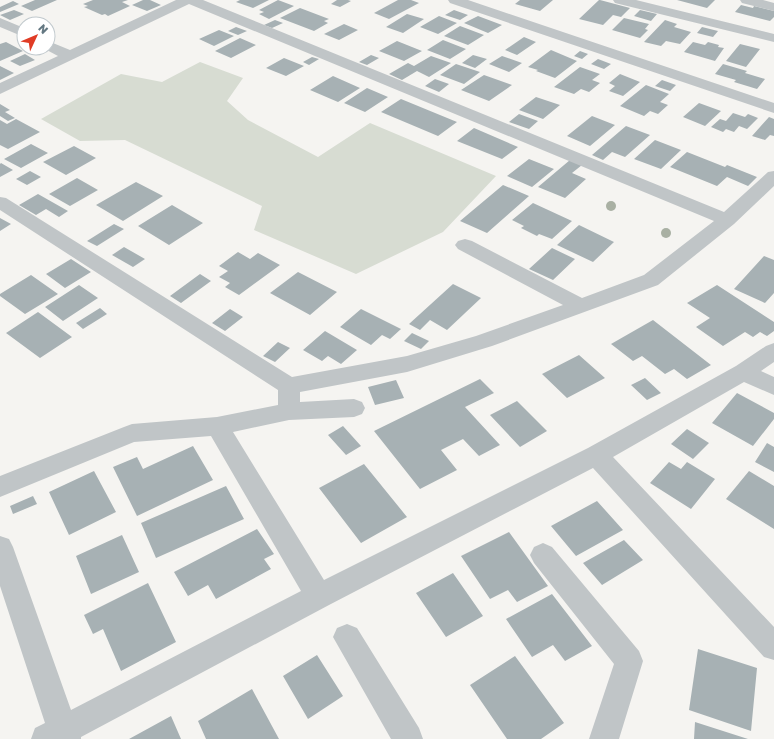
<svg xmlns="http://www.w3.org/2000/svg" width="774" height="739" viewBox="0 0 774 739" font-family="'Golos Text',sans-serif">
  <rect width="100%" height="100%" fill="#f5f4f1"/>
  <path fill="#d7dcd2" d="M200,62l43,16 -16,23 21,19 70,37 52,-34 126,53 -53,56 -87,42 -102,-44 8,-24 -137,-66 -45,1 -39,-22 80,-45 41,8z"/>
  <path fill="#a7b1b4" d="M35,0h22l-25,11 -11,-5z
    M93,0h35l-6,2 8,4 -22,10 -3,-2 -3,1 -18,-8 4,-1 -5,-2z
    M143,0h7l11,5 -14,6 -15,-6z
    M240,0h29l-16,8 -17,-6z
    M278,0l16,6 -25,13 -10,-5 5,-2 -5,-2z
    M337,0h11l3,1 -11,6 -9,-3z
    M398,0h13l8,3 -30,16 -15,-6z
    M520,0h33l-13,11 -25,-7z
    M599,0h1l30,8 -9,9 -8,-2 -10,10 -24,-6z
    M677,0h38l-8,8z
    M13,1l6,3 -19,8v-5z
    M741,5l12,3 1,-2 20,5v6l-4,4 -35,-9z
    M300,8l29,11 -5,2 4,2 -14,8 -34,-13z
    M14,10l10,4 -14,6 -10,-5z
    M454,10l14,5 -8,5 -15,-5z
    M640,10l17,4 -6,7 -17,-5z
    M407,14l17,5 -21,14 -17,-6z
    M439,16l18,7 -19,11 -18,-7z
    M478,16l24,9 -14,8 -24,-10z
    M624,18l25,6 -4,5 3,1 -8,8 -28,-8z
    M275,20l8,3 -11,5 -8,-3z
    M665,20l12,4 -3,3 17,5 -11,12 -14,-3 -5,5 -17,-4z
    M344,24l14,6 -19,10 -15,-6z
    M460,26l24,9 -16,10 -24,-9z
    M236,27l11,4 -9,4 -10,-4z
    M702,27l16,4 -5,6 -16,-4z
    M219,30l15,6 -20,10 -15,-7z
    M524,37l12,5 -19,13 -12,-5z
    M240,38l16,7 -25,13 -16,-7z
    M443,40l23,9 -16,10 -23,-9z
    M397,41l25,10 -18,10 -25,-10z
    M6,42l17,9 -23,10v-17z
    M693,42l12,3 3,-3 11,3 -1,2 6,1 -9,13 -31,-9z
    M740,44l20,5 -14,18 -20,-6z
    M551,50l26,11 -22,17 -19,-7 2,-1 -10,-3z
    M580,51l8,3 -6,5 -8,-3z
    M25,54l10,6 -15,6 -10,-5z
    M371,55l8,3 -12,7 -8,-3z
    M473,55l14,4 -12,9 -13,-5z
    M431,56l20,7 -22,14 -12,-6 -15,9 -13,-6 19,-11 6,3z
    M502,56l20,7 -13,9 -20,-8z
    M312,57l7,2 -10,6 -6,-3z
    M284,58l20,8 -18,10 -20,-8z
    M598,59l13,5 -7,5 -13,-5z
    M456,64l24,8 -16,12 -24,-9z
    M723,64l24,7 -2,2 20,6 -8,10 -23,-7 2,-2 -21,-6z
    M0,66l14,7 -14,7z
    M580,67l20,7 -8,6 8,3 -11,9 -8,-3 -7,5 -20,-7z
    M620,74l20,8 -17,14 -14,-5 6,-5 -6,-3z
    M484,75l28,10 -23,16 -28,-11z
    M333,76l27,12 -22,14 -28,-12z
    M435,79l14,5 -10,8 -14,-6z
    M662,80l14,5 -6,6 -15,-5z
    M646,85l23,9 -9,8 8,3 -10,9 -8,-3 -6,5 -24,-10z
    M367,88l21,9 -23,15 -21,-9z
    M536,97l24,8 -17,14 -24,-9z
    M401,99l56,23 -19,14 -57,-24z
    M699,103l22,8 -16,15 -22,-9z
    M0,104l10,6 -5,2 10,6 -7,3 -8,-5z
    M733,113l12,4 3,-3 10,4 -11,11 -8,-3 -5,6 -8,-3 -3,3 -12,-5 9,-8 6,2z
    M519,114l19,7 -9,8 -20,-7z
    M592,116l23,9 -25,21 -23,-10z
    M769,117l5,2v17l-4,-1 -5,5 -13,-4z
    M16,119l24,13 -32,17 -8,-4v-25l7,4z
    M626,126l24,9 -25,22 -13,-5 -9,8 -11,-5z
    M474,128l44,19 -16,12 -45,-18z
    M655,140l26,10 -20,19 -27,-10z
    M31,144l17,9 -27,15 -17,-9z
    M74,146l22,12 -30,17 -23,-13z
    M687,152l38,15 2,-2 30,12 -9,9 -21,-9 -10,9 -47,-19z
    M529,159l25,10 -22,18 -25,-11z
    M570,160l12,5 -10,8 14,6 -21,19 -27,-11z
    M1,163l12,7 -13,7v-13z
    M30,171l11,6 -14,8 -11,-6z
    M77,178l21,12 -28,16 -21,-12z
    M136,182l27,14 -40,25 -27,-16z
    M503,185l26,11 -42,37 -27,-12z
    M38,194l30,17 -9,6 -13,-8 -10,6 -17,-10z
    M533,203l39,18 -20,18 -13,-5 -2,2 -16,-8 3,-2 -12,-6z
    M172,205l31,18 -34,22 -31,-19z
    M0,218l11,6 -11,7z
    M114,224l10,5 -27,17 -10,-5z
    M579,225l35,17 -21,20 -36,-17z
    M124,247l21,12 -12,8 -21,-12z
    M552,248l23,11 -22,21 -24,-11z
    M238,252l12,7 8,-6 22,12 -41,30 -14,-8 5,-4 -11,-6 9,-6 -9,-5z
    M764,256l10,4v33l-9,10 -31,-14z
    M71,259l20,13 -26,16 -19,-14z
    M298,272l39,20 -27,23 -40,-22z
    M200,274l11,7 -30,22 -11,-7z
    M31,275l27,19 -33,20 -25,-18v-2z
    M453,284l28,14 -34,32 -17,-10 -10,10 -11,-6z
    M79,285l19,13 -35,23 -18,-14z
    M717,285l57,37v9l-7,5 -7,-4 -7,5 -8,-5 -22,14 -27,-19 14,-9 -23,-15z
    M100,308l7,6 -24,15 -7,-6z
    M230,309l13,8 -18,14 -13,-8z
    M361,309l40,20 -11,10 -8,-4 -11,10 -31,-18z
    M38,312l34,25 -32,21 -34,-25z
    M653,320l58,45 -24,14 -13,-10 -9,5 -23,-18 -9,5 -22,-17z
    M325,331l32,19 -16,14 -13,-8 -6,5 -19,-11z
    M412,333l17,8 -8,8 -17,-8z
    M278,342l12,6 -15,14 -12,-6z
    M579,355l26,23 -38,20 -25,-24z
    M645,378l16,15 -14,7 -16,-15z
    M480,379l14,14 -29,14 35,38 -21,11 -16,-17 -22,11 16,20 -37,19 -46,-58z
    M396,380l8,18 -29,7 -7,-18z
    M737,393l37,20v6l-21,27 -41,-23z
    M517,401l30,30 -27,16 -30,-32z
    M343,426l18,20 -15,9 -18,-20z
    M687,429l22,14 -16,16 -22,-15z
    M767,443l7,4v25l-19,-10z
    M193,446l20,34 -76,36 -24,-49 24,-10 6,12z
    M669,462l12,7 6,-7 28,17 -24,30 -41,-26z
    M364,464l43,53 -46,26 -42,-55z
    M94,471l22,41 -47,23 -20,-43z
    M749,471l25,15v43l-48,-30z
    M226,486l18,33 -88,39 -15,-35z
    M33,496l4,8 -24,10 -3,-8z
    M597,501l26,29 -47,26 -25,-30z
    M257,529l17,25 -10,5 7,10 -55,30 -8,-14 -20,11 -14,-24z
    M509,532l39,54 -31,16 -9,-12 -18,9 -29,-43z
    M122,535l17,37 -48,22 -15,-38z
    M624,540l19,20 -41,25 -19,-22z
    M453,573l30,43 -37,21 -30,-44z
    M148,583l28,59 -55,29 -18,-42 -10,5 -9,-19z
    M552,594l40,52 -27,15 -12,-16 -21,12 -26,-38z
    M698,649l59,19 -6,63 -62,-21z
    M317,655l26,41 -35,23 -25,-43z
    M515,656l49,67 -23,16h-34l-37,-54z
    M252,689l27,50h-73l-8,-18z
    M171,716l10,23h-52z
    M695,722l53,17h-54z"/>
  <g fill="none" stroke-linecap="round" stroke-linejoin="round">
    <path fill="#c0c5c7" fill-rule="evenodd" d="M176,0h27l521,212 44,-40 6,-1v15l-40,38 -76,61 -166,61 -85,26 -107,20v10l54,-3 8,3 3,6 -3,6 -8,3 -65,3 -56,12 91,148 264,-132 148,-82 30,-20 8,-3v19l-13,9 13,6v18l-30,-13 -131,75 161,170v33l-10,-3 -171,-189 -264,137 -248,132v2h-50l4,-11 10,-5 -45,-137v-50l9,3 4,8 58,163 230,-119 -90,-155 -77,6 -134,55v-21l124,-49 8,-3 85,-7 61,-12v-15l-278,-180v-13l6,1 286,179 115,-21 69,-20 87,-31 -105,-56 -3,-4 3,-4 7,-2 7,2 110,57 62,-23 70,-54 -525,-217 -189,90v-11l58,-27 -15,-8h5v-7l22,9z
      M448,0h20l306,103v10l-324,-110z
      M613,0h23l138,34v8l-159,-39z
      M740,0h23l11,3v8l-32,-8z
      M0,18l24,10v9l-24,-10z
      M543,543l9,4 87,104 4,10 -24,78h-30l25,-75 -80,-101 -4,-8 4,-8z
      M347,624l10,4 62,100 4,11h-32l-58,-102 4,-9z"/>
  </g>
  <g fill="#a9b0a3">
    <circle cx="611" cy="206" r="5"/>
    <circle cx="666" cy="233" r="5"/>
  </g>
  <g transform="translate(36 36) rotate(46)"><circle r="19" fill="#ffffff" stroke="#c1c9cd"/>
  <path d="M0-3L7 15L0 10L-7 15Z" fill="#e03c26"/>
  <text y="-6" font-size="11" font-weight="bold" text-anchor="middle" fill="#647882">N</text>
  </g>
</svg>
